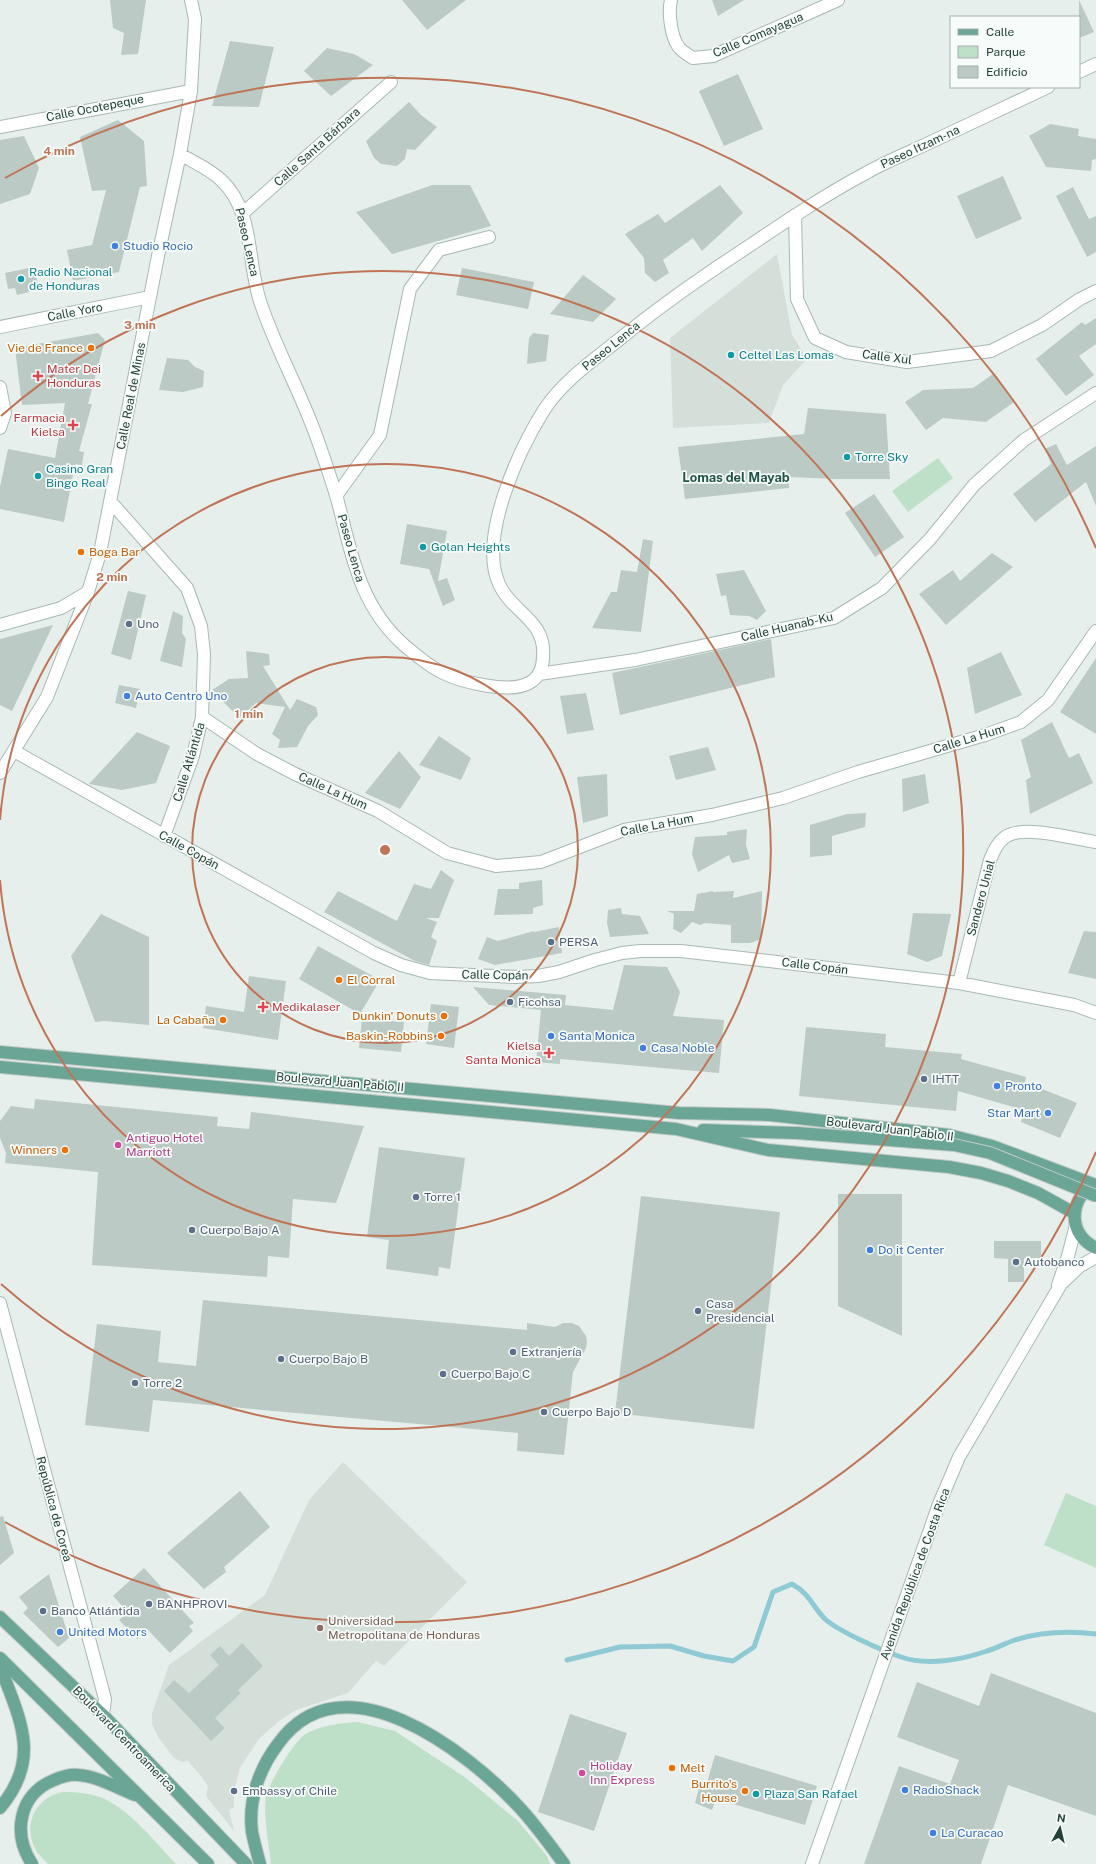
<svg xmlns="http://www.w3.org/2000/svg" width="1096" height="1864" viewBox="0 0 1096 1864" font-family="'Public Sans',sans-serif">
  <rect width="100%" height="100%" fill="#e6efeb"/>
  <path fill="#d4dfda" d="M777,254l15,81 15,24 -24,26 -14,38 -96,5 -3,-90z
    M343,1462l124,120 -83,84 -8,-5 -28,32 -52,17 -17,11 -20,18 -19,29 -6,23v16l-5,3 5,21 -28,-35 2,-10 -8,-11 -12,-14 -6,1 -8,-4 -16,-21 -6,-13v-11l17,-48 96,-70 44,-95z"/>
  <path fill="#bfe0c8" d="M938,458l15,20 -45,34 -16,-21z
    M1066,1493l30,13v62l-52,-23z
    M358,1722l37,9 71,47 52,43 29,35 3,8h-279c-2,-18 -8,-50 -5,-67 2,-13 30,-59 41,-64 17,-8 33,-10 51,-11z
    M63,1792c13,0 25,1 37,5 29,11 55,45 76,67h-128c-4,-4 -8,-8 -11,-12 -16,-25 -2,-55 26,-60z"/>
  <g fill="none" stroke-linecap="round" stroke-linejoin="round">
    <path stroke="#8ec9d4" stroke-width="5" d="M567,1660l53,-13 50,-1 34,10 29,5 21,-14 19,-55 19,-8c18,10 20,22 33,35 13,12 58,32 76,38 26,9 60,3 86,-6 10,-3 19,-8 28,-11 26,-8 55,-9 81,-6"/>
  </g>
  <path fill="#bbcac4" d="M110,0h36l-8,54 -17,1 3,-22 -11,-5z
    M402,0h64l-39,30z
    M712,0h32l-26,16z
    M1079,0l15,32 -15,6z
    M230,41l44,6 -15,60 -47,-1z
    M327,48l27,6 19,11 -42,31 -27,-25z
    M738,74l25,55 -39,17 -25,-55z
    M409,102l12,13 16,12 -22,23 -8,-1 -2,10 -8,7 -16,-2 -7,-6 -8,-17z
    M118,120l26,21 3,45 -7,1 -21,85 -46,9 -6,-31 25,-5 14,-55 -14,1 -12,-54z
    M1050,124l29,5 -1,7 18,3v20l-4,1 -1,11 -45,-4 -17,-31z
    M24,136l15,32 -9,26 -30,10v-64z
    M1003,176l19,43 -46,20 -19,-43z
    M432,185h38l21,41 -99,28 -36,-42z
    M720,185l23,28 -41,38 -9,-13 -30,22 6,13 -14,9 -10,-9 -1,-15 -19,-24 33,-20 7,9z
    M1073,187l16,32 7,-3v36l-9,5 -31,-61z
    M34,267l4,17 -10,2 1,6 -12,3 -2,-7 -7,1 -3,-16z
    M462,268l72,14 -6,27 -72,-14z
    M583,275l33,24 -23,23 -43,-8z
    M1096,318v26l-17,12 15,19 -28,21 -30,-37 46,-37 3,3z
    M98,333l7,7 -17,64h4l-13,47 5,1 -2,13 -7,-1 -11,58 -64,-13v-22l8,-38 47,9 10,-55 -43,2 -7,-57z
    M533,333l16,2 -3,26 -19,3 2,-26z
    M167,358l21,2 7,7 9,4 -1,16 -20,5 -24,-2z
    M993,374l21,28 -28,20 -43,-4 -17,12 -21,-28 18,-12 50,-2z
    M808,408l78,6 4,65h-54l-47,-2v11l-104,11 -7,-52 126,-13z
    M1056,444l11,21 29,-19v60l-10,-24 -51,40 -22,-28 38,-30 -6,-15z
    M874,494l30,43 -29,20 -30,-44z
    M407,524l40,7 -9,50 9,-3 8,22 -12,6 -14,-37 -29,-5z
    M643,539l10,2 -12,91 -49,-4 19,-36h6l4,-22 16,2z
    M992,553l21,14 -67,58 -27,-31 34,-24 7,11z
    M744,570l22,41 -9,9 -8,-4 -19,-1 -4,-20 -5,1 -5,-22z
    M128,591l18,4 -15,65 -20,-6z
    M173,611l10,5 -1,17 4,6 -4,28 -22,-6z
    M53,625l-41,86 -12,-6v-66z
    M771,639l4,38 -155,38 -8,-42z
    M246,651l23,3 1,11 -7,1 27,44 7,-11 19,8 2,8 -10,11 -11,21 -19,1 2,-8 -8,-6 13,-27 -29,-4 -17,15 -27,-28 17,-11 19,-1z
    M1001,652l21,43 -47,19 -8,-46z
    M1096,658v76l-36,-22z
    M119,685l21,4 -4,19 -21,-5z
    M586,693l8,37 -27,4 -7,-38z
    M1052,722l17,36 10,-5 14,30 -63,31 -4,-34 5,-3 -10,-37z
    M137,732l33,14 -14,37 -34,7 -33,-6z
    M439,736l32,22 -10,22 -42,-15z
    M708,747l8,23 -40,10 -7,-24z
    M399,751l22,26 -21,32 -35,-16z
    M607,774l1,42 -25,7 -6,-46z
    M925,774l4,29 -26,9 -1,-33z
    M866,813l-1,14 -33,9v19l-22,2v-32l37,-11z
    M747,829l-1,16 4,14 -18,4 -3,-8 -31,17 -6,-18 3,-17 32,-2v-3z
    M441,870l13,10 -15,38h-13l11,4 -6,15 6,4 -8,24 -14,-4 -91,-49 14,-21 59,30 17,-37 17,5z
    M542,880l1,25 -10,3v6l-39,1 4,-26h21v-6z
    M713,891v1l21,-1 -1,7 29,-7 -1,48 -11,4h-19v-18l-26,-2 -5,2 -8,-3 -11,11 -8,-4 1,-15 -7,-3h27l3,-17z
    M621,908l1,6 18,2 9,18 -39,3 -3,-14 1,-13z
    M913,913l38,1 -9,42 -15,6 -20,-8z
    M101,914l48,23v88l-45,-4 -9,1 -24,-66z
    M559,927l3,26 -67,12 -17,-6 9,-22 11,4 36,-10v1z
    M1084,931l12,1v47l-28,-6z
    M318,946l62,34 -20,34 -61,-35z
    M624,965l43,2 13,25 -7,24 51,4 -5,53 -159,-14v5l-24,-2 5,-52 -52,-5 -16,-18 93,8 -1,10 48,5z
    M249,976l37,5 -8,59 -75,-12 3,-22 38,6z
    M431,1004l28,3 -5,41 -28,-4z
    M362,1019l42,3 -3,30 -42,-4z
    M806,1027l80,7 -1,13 77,7 -1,5 65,18 -1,5 52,21 -17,35 -39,-16 3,-12 -66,-19 -2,20 -157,-15z
    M35,1099l183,18 -1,9 32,3 2,-17 113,14 -28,77 -43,-4 -4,59 -21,-2 -1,21 -175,-12 6,-93 -93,-9 1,-10 -6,-15v-17l11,-15 23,3z
    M379,1147l86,11 -15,111 -11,-2 -1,9 -52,-7 3,-29 -22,-3z
    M838,1194h64v142l-64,-30z
    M641,1196l139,16 -26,217 -139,-16z
    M994,1241h47v17h-17v24h-16v-23l-14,-1z
    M203,1300l324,30v-7l28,4 8,-4h9l7,3 7,10 1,6 -1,6 -13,24 -9,83 -47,-4 1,-18 -365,-33 -4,32 -64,-7 12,-101 64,7 -3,31 38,4z
    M240,1491l30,36 -46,40 2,5 -22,17 -37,-36z
    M3,1516l11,37 -14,12v-48z
    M144,1568l50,55 -5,3 4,5 -23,22 -23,-24 -10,10 -18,-19 9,-8 -15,-16z
    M49,1574l20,64 -11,9 -35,-34 5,-5 -9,-11z
    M242,1643l21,23 -25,24 3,3 -26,25 10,10 -14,13 -47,-50 10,-11 15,13 30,-28 -9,-10 10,-9 9,10z
    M991,1673l105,40v103l-88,-31 -27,79h-117l35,-98 51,18 9,-24 -62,-23 20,-55 62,24z
    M570,1714l57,19 -33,98 -56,-19z
    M715,1755l102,31 -12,39 -89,-26 -4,11 -17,-7 5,-18 5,4z"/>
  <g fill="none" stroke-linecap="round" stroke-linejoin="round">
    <defs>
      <path id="minor" d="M671,0c-3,12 0,36 7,46 3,5 10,9 15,12l20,-2 125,-56
        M1079,72l17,-8
        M0,127l191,-36
        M180,154c13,8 30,15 41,26 35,32 25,86 41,127 16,46 40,88 56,134 7,20 14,40 20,61 14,54 22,104 66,143 12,10 24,21 39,28 19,9 66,21 86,10 10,-5 14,-16 14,-27 3,-36 -31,-43 -44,-72 -21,-47 20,-134 45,-174 20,-31 54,-53 82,-76 36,-29 73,-55 111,-80 42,-28 84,-57 129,-81 21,-12 44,-21 65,-31 39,-18 78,-37 117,-55
        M243,213l148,-131
        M795,215l2,84 18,39 31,14 61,10 84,-11 51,-26 38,-26 16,-8
        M0,327l150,-30
        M0,387l5,26 -5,15
        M336,496l44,-61 30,-146 29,-39 50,-13
        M110,501l77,87 14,38 3,28 -2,63 -9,39 -29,80
        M0,625l61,-17 27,-16
        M539,674l96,-14 199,-42 48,-30 48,-49 44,-54 50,-45 72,-47
        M202,717l55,37 38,20 83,37 69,42 49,13 45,-4 83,-32 88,-15 71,-17 75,-26 127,-37 36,-13 27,-22 48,-69
        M14,751l360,202 27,12 29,8 86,4 22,-1 21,-4 36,-12 27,-7 18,-2h41l278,32 115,22 22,8
        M0,773l47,-76 41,-105 12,-39 58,-297 22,-102 11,-63 4,-72 -4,-19
        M959,983l31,-123c4,-9 7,-17 15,-23 18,-13 69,2 91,5
        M1058,1285l10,-29 8,-31
        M0,1303l105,396 -2,16
        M812,1864l127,-360 20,-47 102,-173 19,-18 16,-9"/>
      <path id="major" d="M0,1052l679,61 91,2 179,20 43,11 101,38
        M0,1067l676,62 92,21 181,17 32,6 27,8 30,12 36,20
        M703,1130l94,3
        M1091,1185c-22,18 -23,49 5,63
        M0,1617l103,98 143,149
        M0,1658l208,206
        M0,1666c20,54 42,92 0,142
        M32,1864c-20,-31 -13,-70 22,-84 7,-3 16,-6 24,-5 19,1 39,13 57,20
        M260,1864c-3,-11 -6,-22 -8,-32 -4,-32 7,-63 26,-88 64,-90 189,7 241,63 16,17 31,38 45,57"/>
    </defs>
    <use href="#minor" stroke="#a8b8b2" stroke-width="14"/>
    <use href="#major" stroke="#c2cac8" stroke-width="14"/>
    <use href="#minor" stroke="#fff" stroke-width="12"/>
    <use href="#major" stroke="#6aa596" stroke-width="12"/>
    <defs>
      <path id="major-bridge" d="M797,1133l157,12 36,8 106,43"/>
    </defs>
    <use href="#major-bridge" stroke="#c2cac8" stroke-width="14" stroke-linecap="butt"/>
    <use href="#major-bridge" stroke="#6aa596" stroke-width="12"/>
  </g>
  <g fill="none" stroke="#c07456" stroke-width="2">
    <circle cx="385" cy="850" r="193"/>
    <path d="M0 820A386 386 0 1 1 0 880"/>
    <path d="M1 416A579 579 0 1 1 1 1284"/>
    <path d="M1096 1152A772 772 0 0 1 5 1522M5 178A772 772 0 0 1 1096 548"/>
  </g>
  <g fill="#3f7fe0" stroke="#f7fbf9" stroke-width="1.5">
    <circle cx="115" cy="246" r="4"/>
    <circle cx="127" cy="696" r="4"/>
    <circle cx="551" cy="1036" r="4"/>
    <circle cx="643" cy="1048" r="4"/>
    <circle cx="997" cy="1086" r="4"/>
    <circle cx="1048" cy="1113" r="4"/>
    <circle cx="870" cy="1250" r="4"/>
    <circle cx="60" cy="1632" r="4"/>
    <circle cx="905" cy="1790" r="4"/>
    <circle cx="933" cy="1833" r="4"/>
  </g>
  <g fill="#0f9aa8" stroke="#f7fbf9" stroke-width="1.5">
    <circle cx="21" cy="279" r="4"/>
    <circle cx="731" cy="355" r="4"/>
    <circle cx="847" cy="457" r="4"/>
    <circle cx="38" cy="476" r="4"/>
    <circle cx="423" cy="547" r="4"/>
    <circle cx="756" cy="1794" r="4"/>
  </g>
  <g fill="#e8710a" stroke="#f7fbf9" stroke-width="1.5">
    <circle cx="91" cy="348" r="4"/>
    <circle cx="81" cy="552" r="4"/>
    <circle cx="339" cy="980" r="4"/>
    <circle cx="444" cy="1016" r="4"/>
    <circle cx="223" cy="1020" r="4"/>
    <circle cx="441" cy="1036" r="4"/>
    <circle cx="65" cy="1150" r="4"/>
    <circle cx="672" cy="1768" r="4"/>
    <circle cx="745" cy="1791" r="4"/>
  </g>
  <g fill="#e0444e" stroke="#f7fbf9" stroke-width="1.5">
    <path d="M36 370h4v4h4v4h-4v4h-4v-4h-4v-4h4z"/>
    <path d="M71 419h4v4h4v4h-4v4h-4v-4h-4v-4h4z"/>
    <path d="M261 1001h4v4h4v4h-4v4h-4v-4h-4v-4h4z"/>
    <path d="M547 1047h4v4h4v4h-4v4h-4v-4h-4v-4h4z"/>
  </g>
  <g fill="#5c6f8a" stroke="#f7fbf9" stroke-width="1.5">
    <circle cx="129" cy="624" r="4"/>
    <circle cx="551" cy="942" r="4"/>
    <circle cx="510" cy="1002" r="4"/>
    <circle cx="924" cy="1079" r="4"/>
    <circle cx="416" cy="1197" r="4"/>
    <circle cx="192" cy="1230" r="4"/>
    <circle cx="1016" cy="1262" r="4"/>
    <circle cx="698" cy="1311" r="4"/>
    <circle cx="513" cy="1352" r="4"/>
    <circle cx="281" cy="1359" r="4"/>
    <circle cx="443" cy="1374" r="4"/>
    <circle cx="135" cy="1383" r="4"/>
    <circle cx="544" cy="1412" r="4"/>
    <circle cx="149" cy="1604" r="4"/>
    <circle cx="43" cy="1611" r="4"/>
    <circle cx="234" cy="1791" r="4"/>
  </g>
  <g fill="#d1479c" stroke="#f7fbf9" stroke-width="1.5">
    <circle cx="118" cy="1145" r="4"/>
    <circle cx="582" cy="1773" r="4"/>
  </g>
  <circle fill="#8d6e63" stroke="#f7fbf9" stroke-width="1.5" cx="320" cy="1628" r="4"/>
  <g text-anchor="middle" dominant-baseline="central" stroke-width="3.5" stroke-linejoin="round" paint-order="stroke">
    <g font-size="12" fill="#24423a" stroke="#f7fbf9">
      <text transform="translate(758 35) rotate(-23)">Calle Comayagua</text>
      <text transform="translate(95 108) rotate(-11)">Calle Ocotepeque</text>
      <text transform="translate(317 147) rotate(-42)">Calle Santa Bárbara</text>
      <text transform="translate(920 147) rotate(-25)">Paseo Itzam-na</text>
      <text transform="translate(247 242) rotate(77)">Paseo Lenca</text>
      <text transform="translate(75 312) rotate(-11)">Calle Yoro</text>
      <text transform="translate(611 346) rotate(-39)">Paseo Lenca</text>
      <text transform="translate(887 357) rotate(7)">Calle Xul</text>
      <text transform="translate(131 396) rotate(-79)">Calle Real de Minas</text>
      <text transform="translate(351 548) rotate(74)">Paseo Lenca</text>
      <text transform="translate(787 627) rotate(-13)">Calle Huanab-Ku</text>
      <text transform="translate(969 739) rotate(-17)">Calle La Hum</text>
      <text transform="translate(189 762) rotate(-73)">Calle Atlántida</text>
      <text transform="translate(333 791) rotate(24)">Calle La Hum</text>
      <text transform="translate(657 825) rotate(-11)">Calle La Hum</text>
      <text transform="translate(189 850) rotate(29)">Calle Copán</text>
      <text transform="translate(981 898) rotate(-75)">Sandero Unial</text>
      <text transform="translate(815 966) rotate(7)">Calle Copán</text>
      <text transform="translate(495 975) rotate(1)">Calle Copán</text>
      <text transform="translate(340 1082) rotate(5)">Boulevard Juan Pablo II</text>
      <text transform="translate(890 1129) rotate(7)">Boulevard Juan Pablo II</text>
      <text transform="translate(54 1509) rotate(75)">República de Corea</text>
      <text transform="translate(915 1574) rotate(-70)">Avenida República de Costa Rica</text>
      <text transform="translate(124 1739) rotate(46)">Boulevard Centroamerica</text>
    </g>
    <g font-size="12" fill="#366cbe" stroke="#f7fbf9" text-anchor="start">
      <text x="123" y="246">Studio Rocio</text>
      <text x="135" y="696">Auto Centro Uno</text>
      <text x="559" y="1036">Santa Monica</text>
      <text x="651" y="1048">Casa Noble</text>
      <text x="1005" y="1086">Pronto</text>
      <text x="1040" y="1113" text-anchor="end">Star Mart</text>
      <text x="878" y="1250">Do it Center</text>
      <text x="68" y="1632">United Motors</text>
      <text x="913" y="1790">RadioShack</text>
      <text x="941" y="1833">La Curacao</text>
    </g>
    <g font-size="12" fill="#0d838f" stroke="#f7fbf9" text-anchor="start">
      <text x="29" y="272">Radio Nacional<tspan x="29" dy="14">de Honduras</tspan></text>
      <text x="739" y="355">Celtel Las Lomas</text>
      <text x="855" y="457">Torre Sky</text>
      <text x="46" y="469">Casino Gran<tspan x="46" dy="14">Bingo Real</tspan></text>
      <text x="431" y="547">Golan Heights</text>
      <text x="764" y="1794">Plaza San Rafael</text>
    </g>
    <g font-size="12" fill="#c56008" stroke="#f7fbf9" text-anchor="end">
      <text x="83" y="348">Vie de France</text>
      <text x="89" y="552" text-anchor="start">Boga Bar</text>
      <text x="347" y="980" text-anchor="start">El Corral</text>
      <text x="436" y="1016">Dunkin' Donuts</text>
      <text x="215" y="1020">La Cabaña</text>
      <text x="433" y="1036">Baskin-Robbins</text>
      <text x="57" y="1150">Winners</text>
      <text x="680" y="1768" text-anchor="start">Melt</text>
      <text x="737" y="1784">Burrito's<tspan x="737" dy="14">House</tspan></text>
    </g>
    <g font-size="12" fill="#be3a42" stroke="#f7fbf9" text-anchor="start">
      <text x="47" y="369">Mater Dei<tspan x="47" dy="14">Honduras</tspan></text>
      <text x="65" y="418" text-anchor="end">Farmacia<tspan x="65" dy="14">Kielsa</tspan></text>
      <text x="272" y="1007">Medikalaser</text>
      <text x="541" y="1046" text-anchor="end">Kielsa<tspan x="541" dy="14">Santa Monica</tspan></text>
    </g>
    <g font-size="12" fill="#4e5e75" stroke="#f7fbf9" text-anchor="start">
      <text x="137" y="624">Uno</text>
      <text x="559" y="942">PERSA</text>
      <text x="518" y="1002">Ficohsa</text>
      <text x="932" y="1079">IHTT</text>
      <text x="424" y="1197">Torre 1</text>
      <text x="200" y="1230">Cuerpo Bajo A</text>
      <text x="1024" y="1262">Autobanco</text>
      <text x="706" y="1304">Casa<tspan x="706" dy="14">Presidencial</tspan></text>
      <text x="521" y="1352">Extranjería</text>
      <text x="289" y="1359">Cuerpo Bajo B</text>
      <text x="451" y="1374">Cuerpo Bajo C</text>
      <text x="143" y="1383">Torre 2</text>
      <text x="552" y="1412">Cuerpo Bajo D</text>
      <text x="157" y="1604">BANHPROVI</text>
      <text x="51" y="1611">Banco Atlántida</text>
      <text x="242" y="1791">Embassy of Chile</text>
    </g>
    <g font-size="12" fill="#b23c85" stroke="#f7fbf9" text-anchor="start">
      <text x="126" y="1138">Antiguo Hotel<tspan x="126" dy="14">Marriott</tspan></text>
      <text x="590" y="1766">Holiday<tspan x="590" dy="14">Inn Express</tspan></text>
    </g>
    <g font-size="12" fill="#785e54" stroke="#f7fbf9" text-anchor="start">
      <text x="328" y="1621">Universidad<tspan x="328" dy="14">Metropolitana de Honduras</tspan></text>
    </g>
    <g font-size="13" font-weight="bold" fill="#1f5548" stroke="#f7fbf9">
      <text x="736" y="477">Lomas del Mayab</text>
    </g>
  </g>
  <circle cx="385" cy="850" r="6" fill="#c07456" stroke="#f7fbf9" stroke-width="2"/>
  <g font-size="12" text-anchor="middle" font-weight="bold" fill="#c07456" stroke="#f7fbf9" stroke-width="3.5" stroke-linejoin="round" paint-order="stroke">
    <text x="59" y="155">4 min</text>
    <text x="140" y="329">3 min</text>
    <text x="112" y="581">2 min</text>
    <text x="249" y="718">1 min</text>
  </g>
  <rect x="950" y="16" width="130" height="72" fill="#f7fbf9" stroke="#a3b1ad"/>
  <rect x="958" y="29" width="20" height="6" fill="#6aa596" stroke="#a3b1ad"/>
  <text x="986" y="36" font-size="12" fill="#24423a">Calle</text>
  <rect x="958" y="46" width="20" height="12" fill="#bfe0c8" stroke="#a3b1ad"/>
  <text x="986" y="56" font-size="12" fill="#24423a">Parque</text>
  <rect x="958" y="66" width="20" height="12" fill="#bbcac4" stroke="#a3b1ad"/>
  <text x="986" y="76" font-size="12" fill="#24423a">Edificio</text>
  <g transform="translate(1060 1828) rotate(8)" stroke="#f7fbf9" stroke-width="3" paint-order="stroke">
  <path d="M0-3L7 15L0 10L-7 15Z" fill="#24423a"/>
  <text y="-6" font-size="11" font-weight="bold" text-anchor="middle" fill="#24423a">N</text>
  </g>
</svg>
